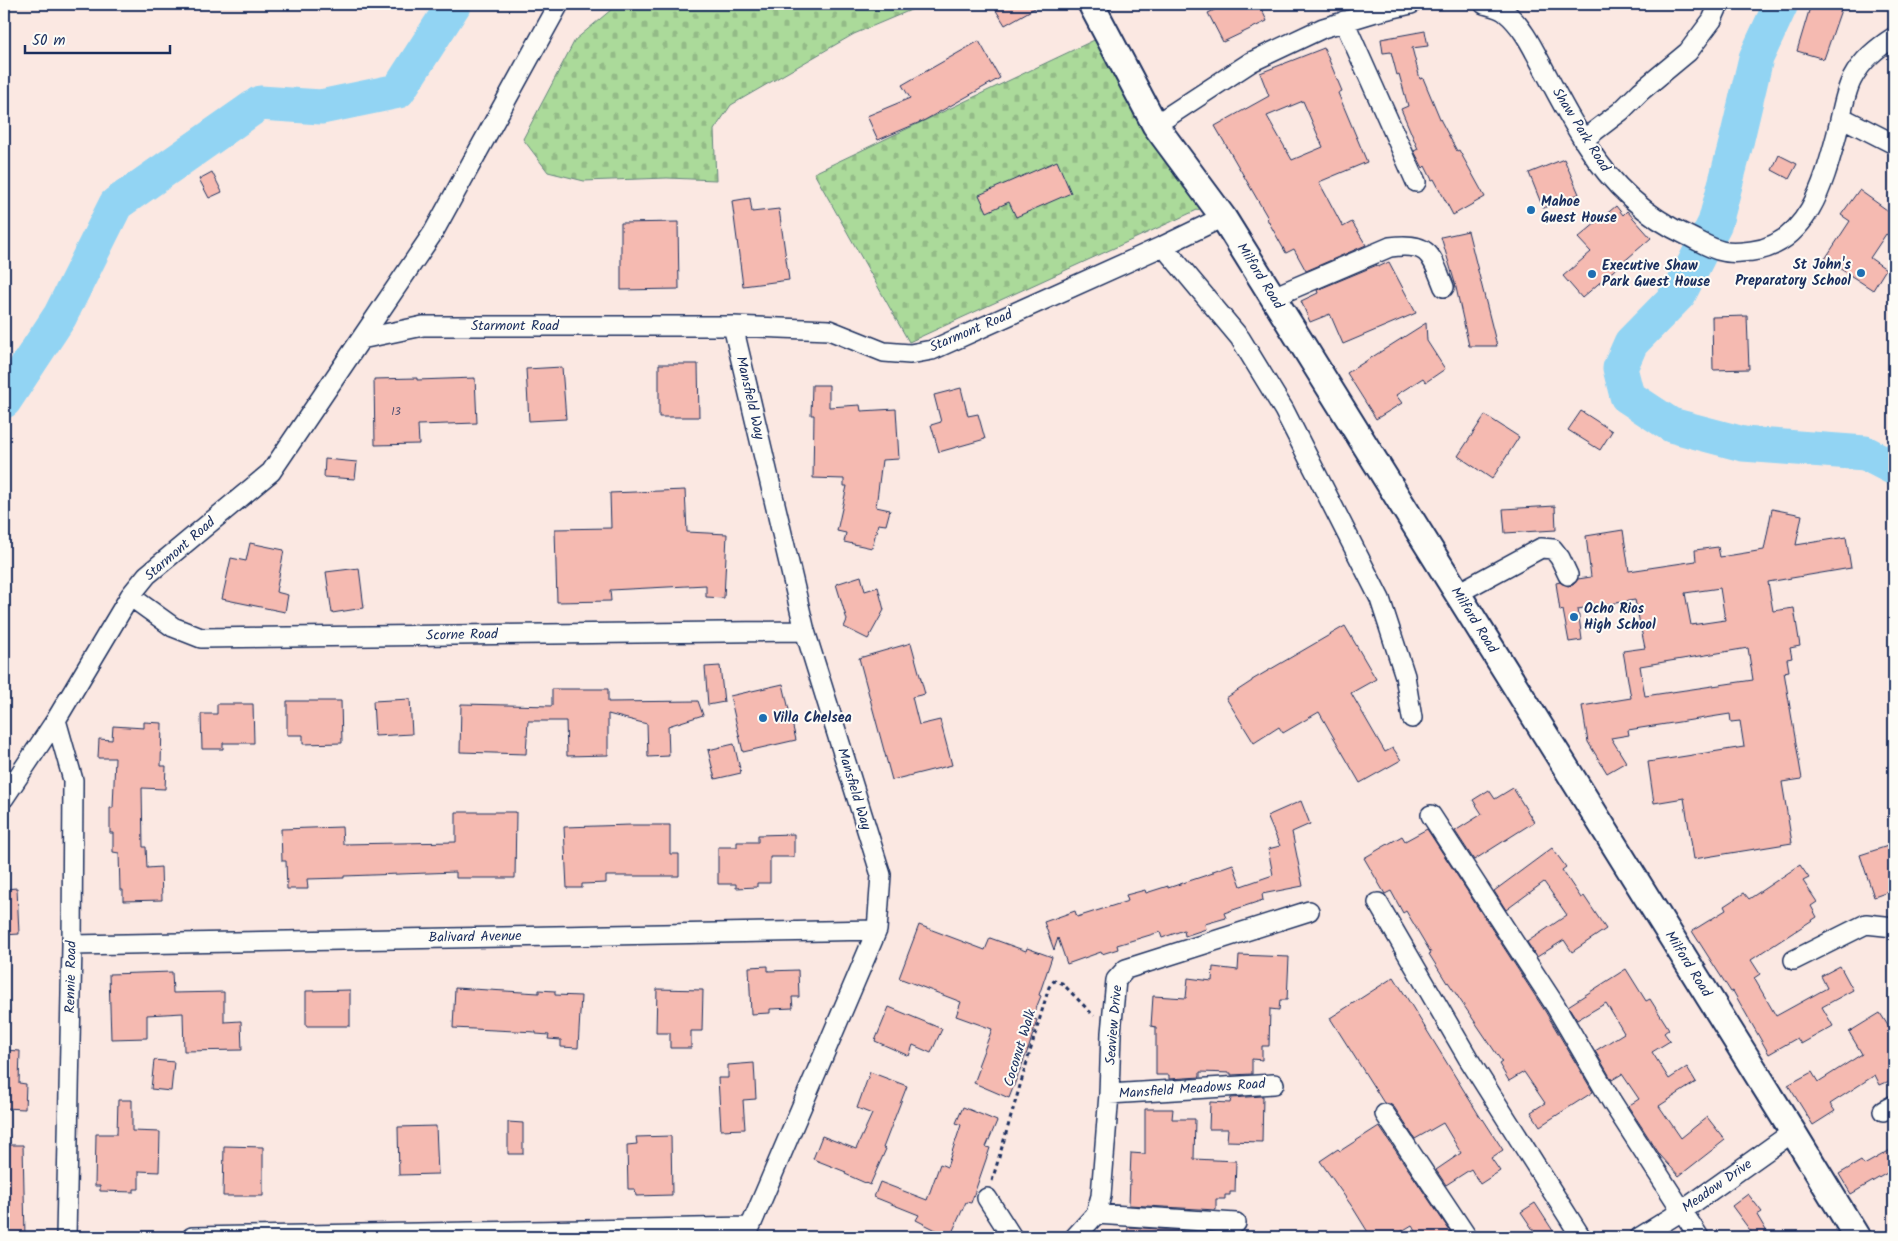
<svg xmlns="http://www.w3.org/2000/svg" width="1898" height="1241" viewBox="0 0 1898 1241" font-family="Kalam,sans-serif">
  <defs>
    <pattern id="cemetery-stones" width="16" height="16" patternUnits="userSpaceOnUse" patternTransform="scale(1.25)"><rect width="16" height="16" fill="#abda9a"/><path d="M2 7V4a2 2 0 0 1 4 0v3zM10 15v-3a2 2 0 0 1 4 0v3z" fill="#93bb87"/></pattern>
  </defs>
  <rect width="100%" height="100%" fill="#fbe8e2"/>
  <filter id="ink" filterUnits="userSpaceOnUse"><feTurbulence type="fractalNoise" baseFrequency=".02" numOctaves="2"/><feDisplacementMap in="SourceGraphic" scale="10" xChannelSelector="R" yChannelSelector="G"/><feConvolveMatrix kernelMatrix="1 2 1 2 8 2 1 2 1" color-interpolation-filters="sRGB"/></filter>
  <g filter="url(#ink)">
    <path fill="url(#cemetery-stones)" stroke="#63847c" d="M618,4h307l-71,30 -123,71 -17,25 2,50 -49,-2 -83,3 -36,-9 -25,-33 52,-99z
      M1109,33l99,172 -299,137 -95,-169z"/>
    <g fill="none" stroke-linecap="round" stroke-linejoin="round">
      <path stroke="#92d4f3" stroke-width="35" d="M1781,4l-25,54 -21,89 -20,76 -36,71 -48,49 -11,25 7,28 44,29 72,19 122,9 29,15
        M4,401l56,-85 56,-112 144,-101 61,4 77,-16 56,-87"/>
    </g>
    <path fill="#f5bab1" stroke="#1b2f5e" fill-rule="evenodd" d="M992,4h50l-37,21z
      M1227,4h32l8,17 -44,21 -15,-29z
      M1811,4h32l-19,55 -27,-8z
      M1425,31l3,15 -16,2 8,31 3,-1 18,43 16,30 2,-1 26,47 -32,18 -19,-36 -2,1 -7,-14 -2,2 -9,-17 4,-2 -17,-40 7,-3 -9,-32 -2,1 -6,-23 -8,1 -2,-14z
      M979,41l21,37 -75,42 -47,20 -11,-24 43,-18 -8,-13z
      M1324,48l18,43 -4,2 29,69 -48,20 24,45 9,-5 14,23 -60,26 -12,-22 -8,4 -19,-34 1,-1 -53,-92 54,-30 -9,-23zM1303,101l20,46 -31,13 -25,-44z
      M1779,155l18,9 -8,15 -17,-9z
      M1564,159l15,35 -36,14 -14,-35z
      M1057,161l14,32 -55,24 -7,-15 -22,10 -8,-17z
      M212,172l10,20 -13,6 -10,-19z
      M1859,190l35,25v24l-8,-5 -16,24 16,11 -13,21 -48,-31 25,-38 -9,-6z
      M750,198l2,14 27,-3 10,71 -46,6 -11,-85z
      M1616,206l7,9 4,-4 24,27 -69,60 -19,-22 28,-24 -13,-14z
      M678,222l1,67 -58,1v-67z
      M1468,231l29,115h-28l-14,-63 -14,-46z
      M1389,262l27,51 -73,31 -13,-30 -20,8 -9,-21 17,-8 -1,-3 60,-25 1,2z
      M1747,316l2,53 -36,1 -1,-53z
      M1426,323l1,18 18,28 -19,13 -3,-4 -27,17 6,8 -26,16 -29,-46z
      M659,364h39l1,53h-40z
      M562,367l4,52 -37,2 -3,-52z
      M417,378v2l58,-2 2,45 -59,2 1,19 -44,1 -1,-66z
      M812,385h17v22l31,-2 1,6 35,-2 3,50 -17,1 -6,47 14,3 -4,15 -8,-1 -6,24 -28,-6 2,-9 -9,-2 10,-45h-3v-7l-31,-1 1,-63h-3z
      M961,388l7,28 10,-2 7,25 -46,13 -8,-27 10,-3 -7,-27z
      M1581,411l31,20 -12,19 -32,-20z
      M1485,415l34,22 -27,42 -34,-23z
      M325,459l32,3 -2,17 -31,-2z
      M685,490l2,42 40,2 -3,64 -18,-1v-12l-96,5 1,11 -54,1 -2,-73 56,-1 -1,-35z
      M1555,506l1,24 -51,3 -2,-24z
      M1772,509l30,6 -6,30 50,-8 5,31 -83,14 5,29 21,-3 6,38 -10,2 2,10 -5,1 2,12 -5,1 18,107 -20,3 10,61 -98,16 -10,-61 -30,5 -6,-41 96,-15 -4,-26 -9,1 -1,-8 -102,16 1,5 -18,3 15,24 -19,11 -19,-31 -6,-36 49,-8 -8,-47 22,-3 -10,-48 -57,9 4,31 -13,2 -6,-32 -3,1 -4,-28 4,-1 8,4 5,-1 5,-6 13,-2 -5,-41 37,-6 6,41 67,-10 -1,-11 23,-3 2,10 44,-7zM1720,588l5,32 -34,5 -6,-32zM1748,648l5,32 -108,16 -5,-30z
      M250,543l34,7 -8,42 12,3 -3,17 -63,-13 9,-41 15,3z
      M359,568l5,40 -32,5 -6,-41z
      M861,576l4,15 13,-4 6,23 -16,29 -24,-12 3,-7 -11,-36z
      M1345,626l31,53 -25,14 34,59 8,-4 8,12 -41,23 -41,-71 -36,21 -4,-6 -25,16 -28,-45 26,-17v-1z
      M911,643l14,51 -13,3 7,28 21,-5 12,45 -60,15 -33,-122z
      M720,666l4,36 -16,3 -3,-38z
      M783,684l13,56 -53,12 -13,-56z
      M552,689h56v13l90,-1 5,14 -35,11 1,30 -21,1 -1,-33 -39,-10v41l-41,1 -1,-35h-38l-2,33 -66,-2 1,-48 91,2z
      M410,699l2,35 -37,2 -2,-35z
      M287,701h54l1,42 -39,1v-9h-16z
      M217,704h36l1,39h-31v6h-21l-1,-35h16z
      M144,722l18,1 -1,43h5l-1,23 -23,-1 1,59h3l1,21 14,-1 1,33 -39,1v-11h-3l-1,-37 -6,-1v-19h-3v-25h3l2,-50h-17l1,-19 13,1 1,-14 31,2z
      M734,744l7,29 -26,6 -7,-29z
      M1513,788l21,34 -60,38 -19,-29 27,-17 -9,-14 16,-10 6,9z
      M1301,801l9,23 -18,8 11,54 -41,8 1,6 -39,13 2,5 -21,6 1,5 -21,7 -1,-6 -22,8 -2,-6 -43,13 1,4 -16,5 -1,-2 -34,12 -9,-26 -4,12 -10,-28 31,-11 2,6 51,-16 -2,-6 19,-5 1,3 22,-7v2l45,-15v-2l20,-7 8,22 32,-11 -5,-26 12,-3 -13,-30z
      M456,812h60l-1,66h-59v-6l-112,4v2l-37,1 1,10h-21l-1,-28h-4l-1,-32 61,-2 1,17 113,-2z
      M631,825h39v29h9v22h-73v7l-24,1v4h-15l-3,-61z
      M1427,829l118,182 48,81 -53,34 -9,-14 14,-9 -21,-31 -15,9 -10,-17 3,-2 -54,-80 -1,1 -18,-29 2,-1 -25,-42 -3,2 -12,-22 -6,3 -21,-36 38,-22 3,5z
      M794,834v23h-24v26h-13v4l-21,1v-4h-18v-37h19v-5h21v-7z
      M1894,844v46l-20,7 -14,-42z
      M1552,848l14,19 -4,3 19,28 3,-2 22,33 -34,23 -8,-12 -27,17 -10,-15 40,-27 -23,-33 -38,28 -12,-19z
      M1800,865l9,13 -6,3 14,21 -6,4 6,11 -66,43 9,14 -6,4 22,38 51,-28 -6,-12 19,-10 13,24 -31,17 11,19 -32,18 -4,-6 -28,16 -36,-63 -2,1 -39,-61 34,-21 -2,-4 20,-13 5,6z
      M17,888l2,46 -15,1v-46z
      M919,925l66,25 5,-12 36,13 1,-3 25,9 -13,38 2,1 -9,22 5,2 -8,27 -20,51 -35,-15 6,-16 -2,-1 14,-37 -36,-13 5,-14 -62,-24z
      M1239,955l50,2 -2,43h-7l-1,10 -9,-1 -1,37h-7v14l-10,-1v15l-21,1v-2l-31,-1v5l-31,2v-4h-13v-48l-5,-1 2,-30 33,2 2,-20 24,3 1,-14 25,3z
      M768,966v5l30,-1 1,27h-7l1,11 -23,1v4l-19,1 -2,-47z
      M1626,969l20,32 4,-2 19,30 -5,4 6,8 -18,11 17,27 18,-12 9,15 -37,24 22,32 26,-21 18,23 -46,36 -19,-21 -32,-49 11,-7 -17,-25 -10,6 -17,-29 29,-18 -18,-30 -29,17 -9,-14z
      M172,972l1,21 51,-1v30l17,-1 1,29 -58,1 -1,-38 -36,2v23l-36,1 -2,-65z
      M1394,977l88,143 1,-1 20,31 -12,8 9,13 -20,13 -9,-15 -25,16 -10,-15 25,-17 -18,-30 -28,16 -21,-32 -4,-3 -6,-1 -54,-85z
      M455,988l84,5v-3l16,1v4l26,1 -3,52 -17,-1v-7l-13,-1 1,-4 -13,-1v-2l-83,-4z
      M657,989l46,1 -1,41h-11v17h-21v-15h-14z
      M350,990v36h-44v-35z
      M889,1007l53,22 -11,24 -18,-8 -4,11 -34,-15z
      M1880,1013l14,22v44l-14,6 -5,-10 -45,29 5,7 -22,14 -25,-40 24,-13 6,10 44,-28 -13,-22z
      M4,1050l16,1 -1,32 7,1 -1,25 -21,-1z
      M154,1060l20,2 -3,29 -20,-2z
      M754,1063l2,36 -13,1 2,29 -24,1 -3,-52h10v-13z
      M870,1072l37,14 -24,62 3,1 -16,36 -25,-11 1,-2 -33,-13 9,-23 34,13 16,-35 -15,-6z
      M1263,1096l-1,46 -35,-1 1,-12h-19l1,-27 20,1 1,-5z
      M118,1100h14v31l28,1 -1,40 -20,-1v18h-5v3l-34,-1v-5h-5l1,-52h21z
      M963,1107l34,14 -11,26 4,1 -19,55 -5,-1 -16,35 -34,-17 3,-5 -45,-18 6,-15 47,18 13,-36 7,3 14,-42 -5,-2z
      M1145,1109h28l-1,10h23l-1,40 42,2 -1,31h-5v3h-5v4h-9v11l-87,-5 2,-52 14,1z
      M508,1122l15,1v31h-15z
      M436,1126l2,48 -39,1 -1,-48z
      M1379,1126l75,111h-34l-8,-12 -15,9 -1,-2 -10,5h-15l-18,-29 -33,-47 18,-12 2,2z
      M671,1136l1,59 -36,1 -1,-7h-7l-1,-44 10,-1 -1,-7z
      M4,1145h19l2,92h-21z
      M224,1146l39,1v49h-40z
      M1894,1148v21l-43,25 -12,-20 22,-13 3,4z
      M1748,1194l14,18 -5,3 13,22h-15l-23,-31z
      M1535,1203l22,34h-19l-17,-25z
      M1128,1227l88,6v4h-89z"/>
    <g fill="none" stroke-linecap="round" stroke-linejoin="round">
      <defs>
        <path id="minor" d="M1484,4c7,2 16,4 21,8 20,16 30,41 42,63 12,23 25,47 39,69 25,40 59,72 102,92 11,5 23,13 34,15 10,3 21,1 30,0 56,-7 72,-69 84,-114 5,-18 8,-43 16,-58 10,-19 25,-31 42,-42
          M1344,21l72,161
          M1841,117l53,27
          M1155,125l96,-63 72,-34 53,-16 35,-8
          M1583,140l38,-29 20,-20 47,-39 24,-32 7,-16
          M1163,246l77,92 44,72 96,189 25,77 7,42
          M1273,297l117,-50c40,-5 41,8 54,40
          M733,326l72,305 76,244 -4,55 -131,307
          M361,339l72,-106 126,-229
          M1458,593l83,-45 12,1 7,9 8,17
          M130,596l43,31 28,11 604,-7
          M56,720l17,60 -1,165 -6,292
          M4,798l52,-78 74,-124 17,-21 124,-103 90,-133 62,-13h310l96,4 55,22 26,2 22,-4 231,-104 60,-29
          M1431,815l124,190 57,97 87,135
          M1378,903l90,155 113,179
          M72,945l805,-15
          M1794,960l72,-36 28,3
          M1109,1094l165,-10
          M1883,1111l11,-6
          M1385,1114l82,123
          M987,1198l25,39
          M1096,1214l140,9
          M192,1237l558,-10
          M1075,1237l21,-23 5,-18 8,-102 2,-61 5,-53 10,-11 183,-58
          M1640,1237l42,-26 111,-79"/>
        <path id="major" d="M1091,4l64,121 68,92 570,915 64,105"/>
      </defs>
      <use href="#minor" stroke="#1b2f5e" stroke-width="22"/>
      <use href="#major" stroke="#1b2f5e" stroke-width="29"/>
      <path stroke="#1b2f5e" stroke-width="3" stroke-dasharray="4 4" stroke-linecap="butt" d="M992,1181l57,-194 5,-6 8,2 32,33"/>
      <use href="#minor" stroke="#fdfcf7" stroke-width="19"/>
      <use href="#major" stroke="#fdfcf7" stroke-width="25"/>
    </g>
  </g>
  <g fill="#1f6fb2" stroke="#fdfcf7" stroke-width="2">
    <circle cx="1531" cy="210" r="5"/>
    <circle cx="1861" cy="273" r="5"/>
    <circle cx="1592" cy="274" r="5"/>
    <circle cx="1574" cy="617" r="5"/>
    <circle cx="763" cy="718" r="5"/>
  </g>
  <g text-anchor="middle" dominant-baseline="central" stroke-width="4" stroke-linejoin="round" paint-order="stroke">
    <g font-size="11" fill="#525273">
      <text x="396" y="412">13</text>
    </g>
    <g font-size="14" fill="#1b2f5e" stroke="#fdfcf7">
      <text transform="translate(1581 130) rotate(58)">Shaw Park Road</text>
      <text transform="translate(1260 276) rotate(58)">Milford Road</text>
      <text x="515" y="326">Starmont Road</text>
      <text transform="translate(971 331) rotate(-23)">Starmont Road</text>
      <text transform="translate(750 398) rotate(77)">Mansfield Way</text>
      <text transform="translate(180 549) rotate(-41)">Starmont Road</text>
      <text transform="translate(1474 620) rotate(58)">Milford Road</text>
      <text transform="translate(462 635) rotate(-1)">Scorne Road</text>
      <text transform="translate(854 789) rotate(73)">Mansfield Way</text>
      <text transform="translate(475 937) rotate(-1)">Balivard Avenue</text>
      <text transform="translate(1688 964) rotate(58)">Milford Road</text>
      <text transform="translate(71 977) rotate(-89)">Rennie Road</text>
      <text transform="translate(1114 1025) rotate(-85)">Seaview Drive</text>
      <text transform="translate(1020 1048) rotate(-73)">Coconut Walk</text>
      <text transform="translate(1192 1089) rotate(-4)">Mansfield Meadows Road</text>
      <text transform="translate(1717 1186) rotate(-35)">Meadow Drive</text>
    </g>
    <g font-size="14" font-weight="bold" fill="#1b2f5e" stroke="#fdfcf7" text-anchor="start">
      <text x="1541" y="202">Mahoe<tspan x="1541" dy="16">Guest House</tspan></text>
      <text x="1851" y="265" text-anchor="end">St John's<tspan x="1851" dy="16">Preparatory School</tspan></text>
      <text x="1602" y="266">Executive Shaw<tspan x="1602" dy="16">Park Guest House</tspan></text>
      <text x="1584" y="609">Ocho Rios<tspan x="1584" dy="16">High School</tspan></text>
      <text x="773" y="718">Villa Chelsea</text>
    </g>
  </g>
  <rect width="1898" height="1241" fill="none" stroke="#fdfcf7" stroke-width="20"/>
  <rect x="10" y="10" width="1878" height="1221" fill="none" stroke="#1b2f5e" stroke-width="2" filter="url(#ink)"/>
  <path d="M25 45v8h145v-8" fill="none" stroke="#1b2f5e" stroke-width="2.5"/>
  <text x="32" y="45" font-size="15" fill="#1b2f5e" stroke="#fdfcf7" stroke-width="4" paint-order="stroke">50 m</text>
</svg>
